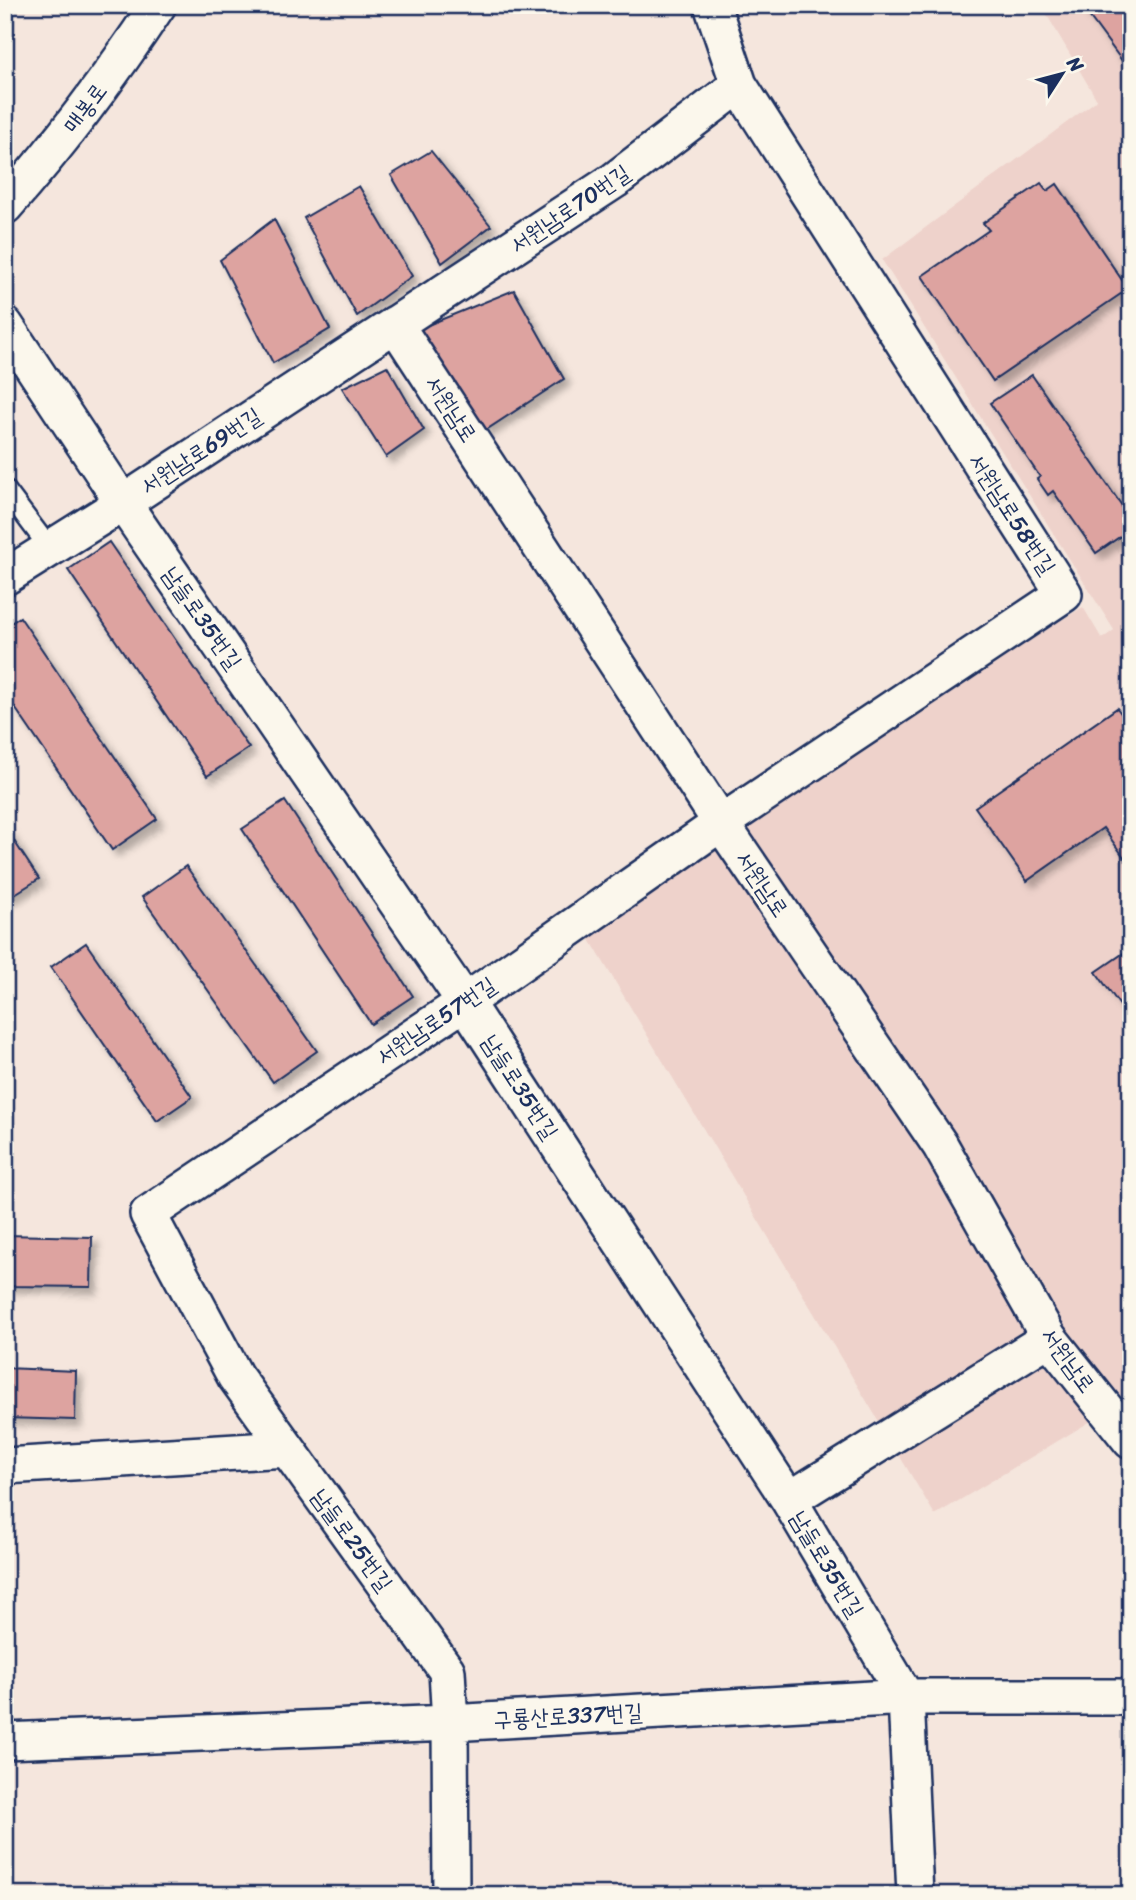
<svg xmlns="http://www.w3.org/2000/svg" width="1136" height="1900" viewBox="0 0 1136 1900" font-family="Sriracha,'Poor Story',sans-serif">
  <defs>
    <filter id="shadow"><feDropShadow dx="6" dy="6" stdDeviation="3.5" flood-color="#0004"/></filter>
  </defs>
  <rect width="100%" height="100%" fill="#f5e6dd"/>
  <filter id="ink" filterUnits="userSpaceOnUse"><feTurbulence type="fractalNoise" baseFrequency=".0143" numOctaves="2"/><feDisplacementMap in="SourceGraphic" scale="14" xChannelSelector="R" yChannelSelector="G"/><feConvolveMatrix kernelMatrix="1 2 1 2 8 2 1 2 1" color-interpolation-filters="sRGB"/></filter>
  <g filter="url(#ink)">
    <path fill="#eed2cb" d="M1041,5h90v1392l-196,118 -361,-602 509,-306 19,32 12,-9 -232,-370 215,-160z"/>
    <path fill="#dda3a0" stroke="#1b2f5e" stroke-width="2" filter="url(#shadow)" d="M1081,5h50v68z
      M431,151l60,75 -49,37 -51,-88z
      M1041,183l6,8 10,-7 71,105 -135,92 -71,-105 67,-46 -6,-7z
      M359,186l53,90 -55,40 -53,-98z
      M274,219l56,110 -57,34 -53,-103z
      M514,290l50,89 -78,51 -68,-101z
      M387,366l37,64 -38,27 -44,-69z
      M1032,375l99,144v10l-35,24 -43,-62 -5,4 -11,-16 3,-2 -50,-74z
      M109,542l140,206 -42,28 -139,-206z
      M20,617l137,202 -45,31 -107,-157v-66z
      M1117,708l14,19v140l-28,-39 -76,53 -52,-74z
      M285,801l128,195 -42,28 -129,-195z
      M5,827l34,52 -34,21z
      M186,866l131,185 -44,31 -131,-185z
      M86,943l106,154 -35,24 -106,-154z
      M1131,948v73l-35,-49z
      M5,1235l87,2 -1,50 -86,-1z
      M5,1368l71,3 -1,49 -70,-2z"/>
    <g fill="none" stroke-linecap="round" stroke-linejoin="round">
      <defs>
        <path id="lane" d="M5,489l45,60"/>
        <path id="street" d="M5,206c56,-63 106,-130 153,-201
          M395,324l326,499 219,322 109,193 82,103
          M5,325l118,178 342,499 324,498 117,197 9,198
          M5,577l118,-74 492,-323 124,-95
          M5,1466l282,-17
          M789,1500l260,-162
          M5,1741l445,-18 456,-26h225
          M451,1895l-1,-172 -3,-52 -212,-295 -87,-162 317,-212 256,-179 343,-229 -325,-509 -27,-80"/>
      </defs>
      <use href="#lane" stroke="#1b2f5e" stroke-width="23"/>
      <use href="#street" stroke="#1b2f5e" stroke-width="40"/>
      <use href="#lane" stroke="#fbf7ec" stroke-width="18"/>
      <use href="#street" stroke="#fbf7ec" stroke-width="35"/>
    </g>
  </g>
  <g text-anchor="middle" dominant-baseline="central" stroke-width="6" stroke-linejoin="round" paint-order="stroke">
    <g font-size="23" fill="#1b2f5e" stroke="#fbf7ec">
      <text transform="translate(85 108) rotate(-53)">매봉로</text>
      <text transform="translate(570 209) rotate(-34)">서원남로70번길</text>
      <text transform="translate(451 409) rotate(57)">서원남로</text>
      <text transform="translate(201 451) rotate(-33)">서원남로69번길</text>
      <text transform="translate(1012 514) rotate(57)">서원남로58번길</text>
      <text transform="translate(202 618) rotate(55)">남들로35번길</text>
      <text transform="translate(762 884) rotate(56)">서원남로</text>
      <text transform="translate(436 1021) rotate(-34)">서원남로57번길</text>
      <text transform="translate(520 1087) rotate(57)">남들로35번길</text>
      <text transform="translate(1068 1360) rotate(54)">서원남로</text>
      <text transform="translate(352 1540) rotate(54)">남들로25번길</text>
      <text transform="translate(827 1564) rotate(59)">남들로35번길</text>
      <text transform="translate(568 1716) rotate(-3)">구룡산로337번길</text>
    </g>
  </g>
  <rect width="1136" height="1900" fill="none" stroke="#fbf7ec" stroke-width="28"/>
  <rect x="14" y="14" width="1108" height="1872" fill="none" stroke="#1b2f5e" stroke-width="2.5" filter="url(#ink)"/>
  <g transform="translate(1062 74) rotate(54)" stroke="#fbf7ec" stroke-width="5" paint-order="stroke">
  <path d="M0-5L12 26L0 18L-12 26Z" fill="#1b2f5e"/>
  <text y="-10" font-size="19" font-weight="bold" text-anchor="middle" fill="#1b2f5e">N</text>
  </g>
</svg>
